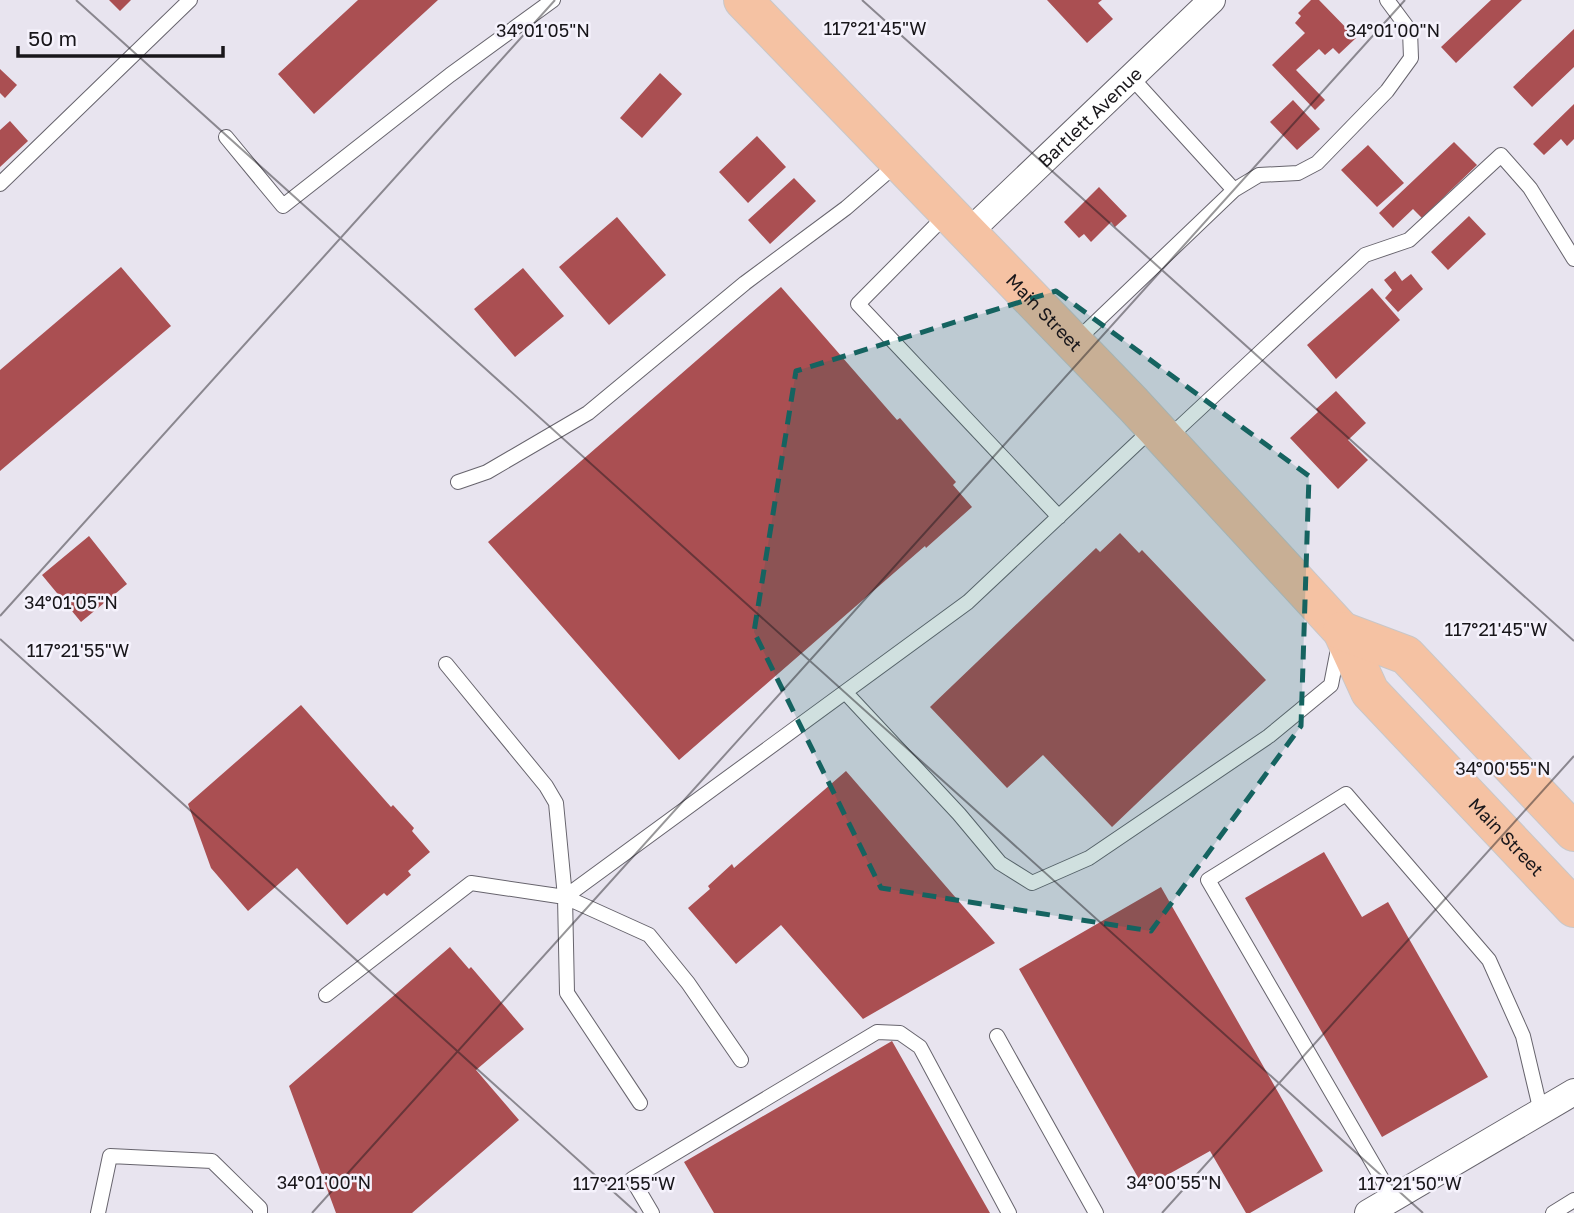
<svg xmlns="http://www.w3.org/2000/svg" width="1574" height="1213" viewBox="0 0 1574 1213" font-family="'Golos Text',sans-serif">
  <rect width="100%" height="100%" fill="#e8e4ef"/>
  <path fill="#aa4f52" d="M109,0h22l-11,11z
    M358,0h80l-124,114 -36,-40z
    M1047,0h55l-4,3 15,16 -26,24z
    M1311,0h8l37,38 -17,16 -6,-6 -8,7 -6,-6 -23,21 29,30 -10,10 -43,-45 33,-32 -10,-10 6,-7 -3,-3z
    M1491,0h31l-66,63 -15,-16z
    M1574,29v38l-42,40 -19,-20z
    M0,69l17,16 -12,13 -5,-5z
    M660,73l22,21 -40,44 -22,-20z
    M1293,100l27,29 -23,21 -27,-28z
    M1574,104v35l-7,7 -6,-7 -17,16 -11,-11z
    M10,121l18,20 -28,26v-37z
    M757,136l29,31 -38,36 -29,-31z
    M1454,142l23,23 -55,53 -9,-9 -20,19 -14,-15z
    M1368,145l36,38 -27,24 -36,-37z
    M794,178l22,23 -46,43 -22,-24z
    M1099,187l28,29 -12,11 -4,-5 -20,20 -7,-8 -5,4 -15,-16z
    M1469,216l17,18 -38,36 -17,-18z
    M617,217l49,58 -57,50 -50,-58z
    M121,267l50,59 -171,145v-101z
    M523,268l41,48 -49,41 -41,-48z
    M1395,271l7,10 9,-7 12,15 -25,23 -13,-14 7,-8 -8,-10z
    M781,287l116,133 3,-2 56,64 -3,3 19,22 -46,41 -1,-2 -246,214 -191,-218z
    M1372,288l28,32 -64,59 -29,-34z
    M1336,391l30,32 -18,17 20,20 -30,29 -48,-51 28,-26 -2,-3z
    M1120,533l19,20 3,-3 124,130 -154,147 -69,-72 -36,33 -77,-81 166,-159 4,4z
    M89,536l38,48 -46,38 -39,-47z
    M301,705l90,102 2,-2 21,23 -2,3 18,21 -22,19 3,4 -24,21 -3,-3 -37,32 -50,-57 -49,43 -37,-43 -23,-64z
    M846,771l149,172 -132,76 -82,-94 -45,39 -48,-56 22,-19 -2,-3 24,-22 2,4z
    M1324,852l38,65 26,-15 100,175 -106,60 -137,-239z
    M1161,887l162,284 -73,42h-4l-36,-62 -66,37 -125,-219z
    M450,947l19,22 2,-2 53,62 -48,41 43,50 -107,93h-76l-47,-127z
    M892,1041l98,172h-276l-30,-51z"/>
  <g fill="none" stroke-linecap="round" stroke-linejoin="round">
    <defs>
      <path id="service" d="M226,137l57,69 167,-131 103,-75
        M0,184l190,-184
        M1234,190l25,-15 39,-2 19,-10 70,-72 24,-33 -1,-27 -23,-31
        M947,214l-89,90 201,213
        M1075,342l159,-152 -103,-113
        M1167,439l198,-184 44,-15 92,-85 29,33 44,71
        M458,482l29,-10 101,-59 157,-130 101,-75 52,-45
        M446,664l100,122 10,17 9,94 2,96 73,110
        M845,692l114,122 41,49 32,20 57,-25 180,-122 62,-51 8,-41
        M565,897l84,38 39,48 53,77
        M326,995l145,-112 94,14 403,-295 185,-174
        M997,1036l99,177
        M1393,1198l-185,-318 138,-86 143,166 34,76 18,76
        M98,1213l12,-57 102,5 48,47v5
        M652,1213l-20,-34 245,-147 23,1 20,14 89,166
        M1553,1213l21,-13"/>
      <g id="minor">
        <path id="s1" d="M968,233l244,-233"/>
        <path d="M1368,1213l206,-121"/>
      </g>
      <g id="primary">
        <path id="s2" d="M743,0l390,404 209,227 28,61 204,216"/>
        <path d="M1342,631l64,24 168,177"/>
      </g>
    </defs>
    <use href="#service" stroke="#67646d" stroke-width="16"/>
    <use href="#minor" stroke="#67646d" stroke-width="28"/>
    <use href="#primary" stroke="#c8c7c8" stroke-width="40"/>
    <use href="#service" stroke="#fff" stroke-width="14"/>
    <use href="#minor" stroke="#fff" stroke-width="26"/>
    <use href="#primary" stroke="#f5c2a3" stroke-width="38"/>
  </g>
  <path fill="#156360" fill-opacity="0.2" stroke="#156360" stroke-width="5" stroke-dasharray="14 9" stroke-linejoin="round" d="M1056,291l253,185 -8,250 -150,205 -270,-43 -127,-256 42,-261z"/>
  <path fill="none" stroke="#18161a" stroke-width="2" stroke-opacity="0.45" d="M76,0l1347,1213M862,0l712,641M0,616l555,-616M0,639l637,574M312,1213l1093,-1213M1162,1213l412,-457"/>
  <g text-anchor="middle" dominant-baseline="central" stroke-width="5" stroke-linejoin="round" paint-order="stroke">
    <g font-size="18" fill="#18161a" stroke="#f5f2fc">
      <text stroke="none"><textPath href="#s1" startOffset="168">Bartlett Avenue</textPath></text>
      <text stroke="none"><textPath href="#s2" startOffset="434">Main Street</textPath></text>
      <text stroke="none"><textPath href="#s2" startOffset="1136">Main Street</textPath></text>
    </g>
  </g>
  <g font-size="18" text-anchor="middle" fill="#18161a" stroke="#f5f2fc" stroke-width="5" stroke-linejoin="round" paint-order="stroke">
    <text x="875" y="35">117°21'45"W</text>
    <text x="543" y="37">34°01'05"N</text>
    <text x="1393" y="37">34°01'00"N</text>
    <text x="71" y="609">34°01'05"N</text>
    <text x="1496" y="636">117°21'45"W</text>
    <text x="78" y="657">117°21'55"W</text>
    <text x="1503" y="775">34°00'55"N</text>
    <text x="324" y="1189">34°01'00"N</text>
    <text x="1174" y="1189">34°00'55"N</text>
    <text x="624" y="1190">117°21'55"W</text>
    <text x="1410" y="1190">117°21'50"W</text>
  </g>
  <path d="M18 46v10h205v-10" fill="none" stroke="#18161a" stroke-width="3.5"/>
  <text x="28" y="46" font-size="21" fill="#18161a" stroke="#f5f2fc" stroke-width="5" paint-order="stroke">50 m</text>
</svg>
